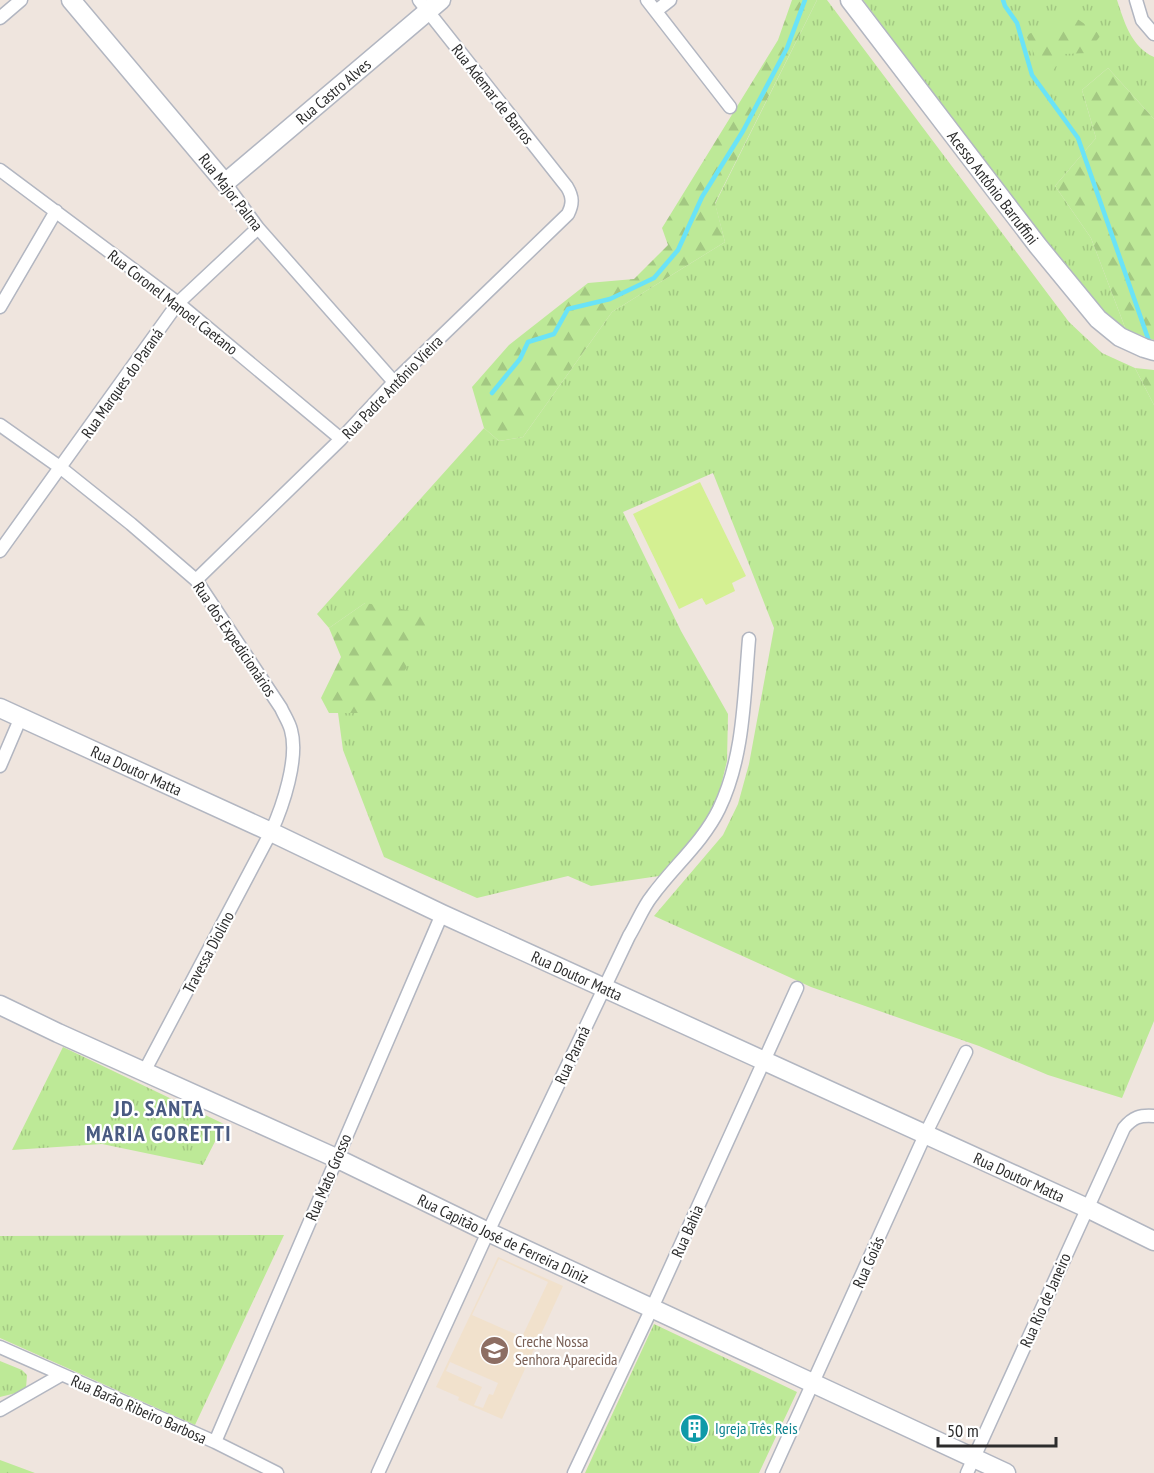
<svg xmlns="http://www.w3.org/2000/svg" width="1154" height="1473" viewBox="0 0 1154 1473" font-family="'PT Sans Narrow',sans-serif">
  <defs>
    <pattern id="grass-tufts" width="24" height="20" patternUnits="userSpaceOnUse" patternTransform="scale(1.5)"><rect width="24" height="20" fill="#bde997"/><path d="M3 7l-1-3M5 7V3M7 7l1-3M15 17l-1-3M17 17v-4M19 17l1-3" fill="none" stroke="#a3c882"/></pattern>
    <pattern id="forest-firs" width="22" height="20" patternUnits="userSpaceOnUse" patternTransform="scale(1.5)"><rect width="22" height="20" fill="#bde997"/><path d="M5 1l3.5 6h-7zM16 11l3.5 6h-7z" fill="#a3c882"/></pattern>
  </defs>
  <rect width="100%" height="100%" fill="#efe5de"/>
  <path fill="#f1e1cc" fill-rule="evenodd" d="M498,1257l65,29 -61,133 -44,-19 1,-3 -23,-10zM499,1259l49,23 -26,55 -50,-22zM450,1362l48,21 -5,12 -4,-1 -6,14 -9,-3 8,-18 -36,-16z"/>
  <path fill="url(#grass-tufts)" d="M817,0h10l242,322 33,31 33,15 19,37v616l-32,77 -74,-23 -69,-29 -168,-59 -157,-71 69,-81 15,-31 11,-40 25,-136 -61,-155 -90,39 58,119 47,83 -1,47 -9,37 -12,25 -47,53 -68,10 -23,-10 -91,22 -93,-41 -41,-107 -5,-37h26l1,-110 -36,25 -12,-14 167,-186 15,13 24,-4 89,-125 113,-70 -10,-38z
    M863,0h254c7,21 14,47 37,57v62l-46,-51 -26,22 14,48 -41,48 36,52 35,92 -31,-21z
    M63,1047l161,77 -21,41 -101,-21 -90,6z
    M284,1235l-89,190 -195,-87v-102z
    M654,1324l143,68 -38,81h-174z
    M0,1361l22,9 5,5 -1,13 -6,4 -20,5z"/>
  <path fill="url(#forest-firs)" d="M792,0h25l-102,203 10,39 -113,70 -89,125 -24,4 -15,-13 -12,-41 37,-42 79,-62 46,-4 34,-34 -6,-17 116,-188z
    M1067,12l34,23 -14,18 -23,1 -12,18h-10l-16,-37 15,-6 10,3z
    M1108,68l46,51v221l-28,-10 -35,-92 -36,-52 41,-48 -14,-48z
    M1135,368l19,2v35z
    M365,603l65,11 -6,23 -27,47 -33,29h-35l-8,-15 20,-41 -12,-29z
    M0,1460l35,13h-35z"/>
  <path fill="#d4f092" d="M700,482l46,94 -14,7 3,8 -29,14 -4,-7 -23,11 -46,-95z"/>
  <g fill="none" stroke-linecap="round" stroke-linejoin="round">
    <path stroke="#6ae3f7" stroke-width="4.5" d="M1003,0l2,6 12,17 15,52 46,63 72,206
      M492,393l28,-34 8,-17 26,-8 14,-25 42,-10 44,-21 24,-28 24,-53 41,-66 44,-83 18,-48"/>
    <defs>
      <path id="street" d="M647,0l83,107
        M1136,0l6,20 12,14
        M656,11l14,-11
        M0,18l21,-18
        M0,170l178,133 163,136
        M225,183l33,45 136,154
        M0,307l56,-96
        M0,425l61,43 70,56 65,56 85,128c3,7 8,14 10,22 8,28 -8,76 -20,102l-127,240
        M0,551l178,-248 80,-75
        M196,580l145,-141 53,-57 174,-168c5,-10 5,-17 -1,-27l-148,-187
        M0,766l21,-49
        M0,1347l215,95 62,31
        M0,1410l61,-35
        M215,1442l227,-528
        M378,1473l110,-241 141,-296c8,-13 14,-29 23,-40 21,-29 51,-54 67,-87 25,-52 25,-112 30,-170
        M574,1473l78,-165 145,-320
        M772,1473l153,-338 41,-83
        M967,1473l157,-345c9,-11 16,-13 30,-12"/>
      <g id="secondary">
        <path id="s1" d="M71,0l154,183 216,-183"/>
        <path id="s2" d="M850,0l188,246 60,73 22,18 24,11 10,3"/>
        <path id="s3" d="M0,708l271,124 171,82 645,294 67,33"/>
        <path id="s4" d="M0,1005l58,28 278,125 152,74 518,241"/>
      </g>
    </defs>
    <use href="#street" stroke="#b2b6c1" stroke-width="15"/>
    <use href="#secondary" stroke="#b2b6c1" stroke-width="21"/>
    <use href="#street" stroke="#fff" stroke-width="12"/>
    <use href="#secondary" stroke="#fff" stroke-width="18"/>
  </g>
  <defs>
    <symbol id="school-disc" viewBox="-11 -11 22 22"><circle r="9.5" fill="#8d6e63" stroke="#fff"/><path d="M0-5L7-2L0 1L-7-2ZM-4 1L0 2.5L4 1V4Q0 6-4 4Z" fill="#fff"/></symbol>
    <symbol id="building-disc" viewBox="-11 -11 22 22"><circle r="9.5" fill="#0f9aa8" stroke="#fff"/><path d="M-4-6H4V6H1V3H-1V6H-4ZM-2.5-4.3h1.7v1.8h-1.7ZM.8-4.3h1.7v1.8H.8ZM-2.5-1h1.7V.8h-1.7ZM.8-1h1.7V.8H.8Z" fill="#fff"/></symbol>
  </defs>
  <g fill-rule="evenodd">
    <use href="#school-disc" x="478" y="1334" width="33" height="33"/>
    <use href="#building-disc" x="678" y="1412" width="33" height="33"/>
  </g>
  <g text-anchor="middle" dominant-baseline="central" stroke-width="4.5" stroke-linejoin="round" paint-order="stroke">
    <g font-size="16" fill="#2c2c2c" stroke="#fff">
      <text stroke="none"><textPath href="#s1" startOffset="381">Rua Castro Alves</textPath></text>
      <text transform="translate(493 94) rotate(52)">Rua Ademar de Barros</text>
      <text stroke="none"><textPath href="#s2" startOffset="236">Acesso Antônio Barruffini</textPath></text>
      <text transform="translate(231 192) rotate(52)">Rua Major Palma</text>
      <text transform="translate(173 302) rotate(38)">Rua Coronel Manoel Caetano</text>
      <text transform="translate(122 383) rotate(-55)">Rua Marques do Paraná</text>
      <text transform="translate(392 387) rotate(-46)">Rua Padre Antônio Vieira</text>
      <text transform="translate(235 639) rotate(56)">Rua dos Expedicionários</text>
      <text stroke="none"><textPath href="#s3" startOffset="150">Rua Doutor Matta</textPath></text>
      <text transform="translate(208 952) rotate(-62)">Travessa Diolino</text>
      <text stroke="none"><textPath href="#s3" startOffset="636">Rua Doutor Matta</textPath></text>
      <text transform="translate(572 1055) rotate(-65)">Rua Paraná</text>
      <text transform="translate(328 1177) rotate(-67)">Rua Mato Grosso</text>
      <text stroke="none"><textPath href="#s3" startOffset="1122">Rua Doutor Matta</textPath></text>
      <text transform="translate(687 1231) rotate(-66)">Rua Bahia</text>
      <text stroke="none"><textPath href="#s4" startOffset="555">Rua Capitão José de Ferreira Diniz</textPath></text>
      <text transform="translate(868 1262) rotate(-66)">Rua Goiás</text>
      <text transform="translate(1045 1300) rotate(-66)">Rua Rio de Janeiro</text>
      <text transform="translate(139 1409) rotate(24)">Rua Barão Ribeiro Barbosa</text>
    </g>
    <g font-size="16" fill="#785e54" stroke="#fff" text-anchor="start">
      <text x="515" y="1341">Creche Nossa<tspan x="515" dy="18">Senhora Aparecida</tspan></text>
    </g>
    <g font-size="16" fill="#0d838f" stroke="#fff" text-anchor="start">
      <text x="715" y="1428">Igreja Três Reis</text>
    </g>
    <g font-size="22" font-weight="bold" letter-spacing="1.5" fill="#495a81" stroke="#fff">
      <text x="159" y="1108">JD. SANTA<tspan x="159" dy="25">MARIA GORETTI</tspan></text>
    </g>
  </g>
  <path d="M938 1437v9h118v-9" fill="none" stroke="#2c2c2c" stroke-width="3"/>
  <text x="947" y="1437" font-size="18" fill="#2c2c2c" stroke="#ffffff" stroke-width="4.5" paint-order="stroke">50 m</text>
</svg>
